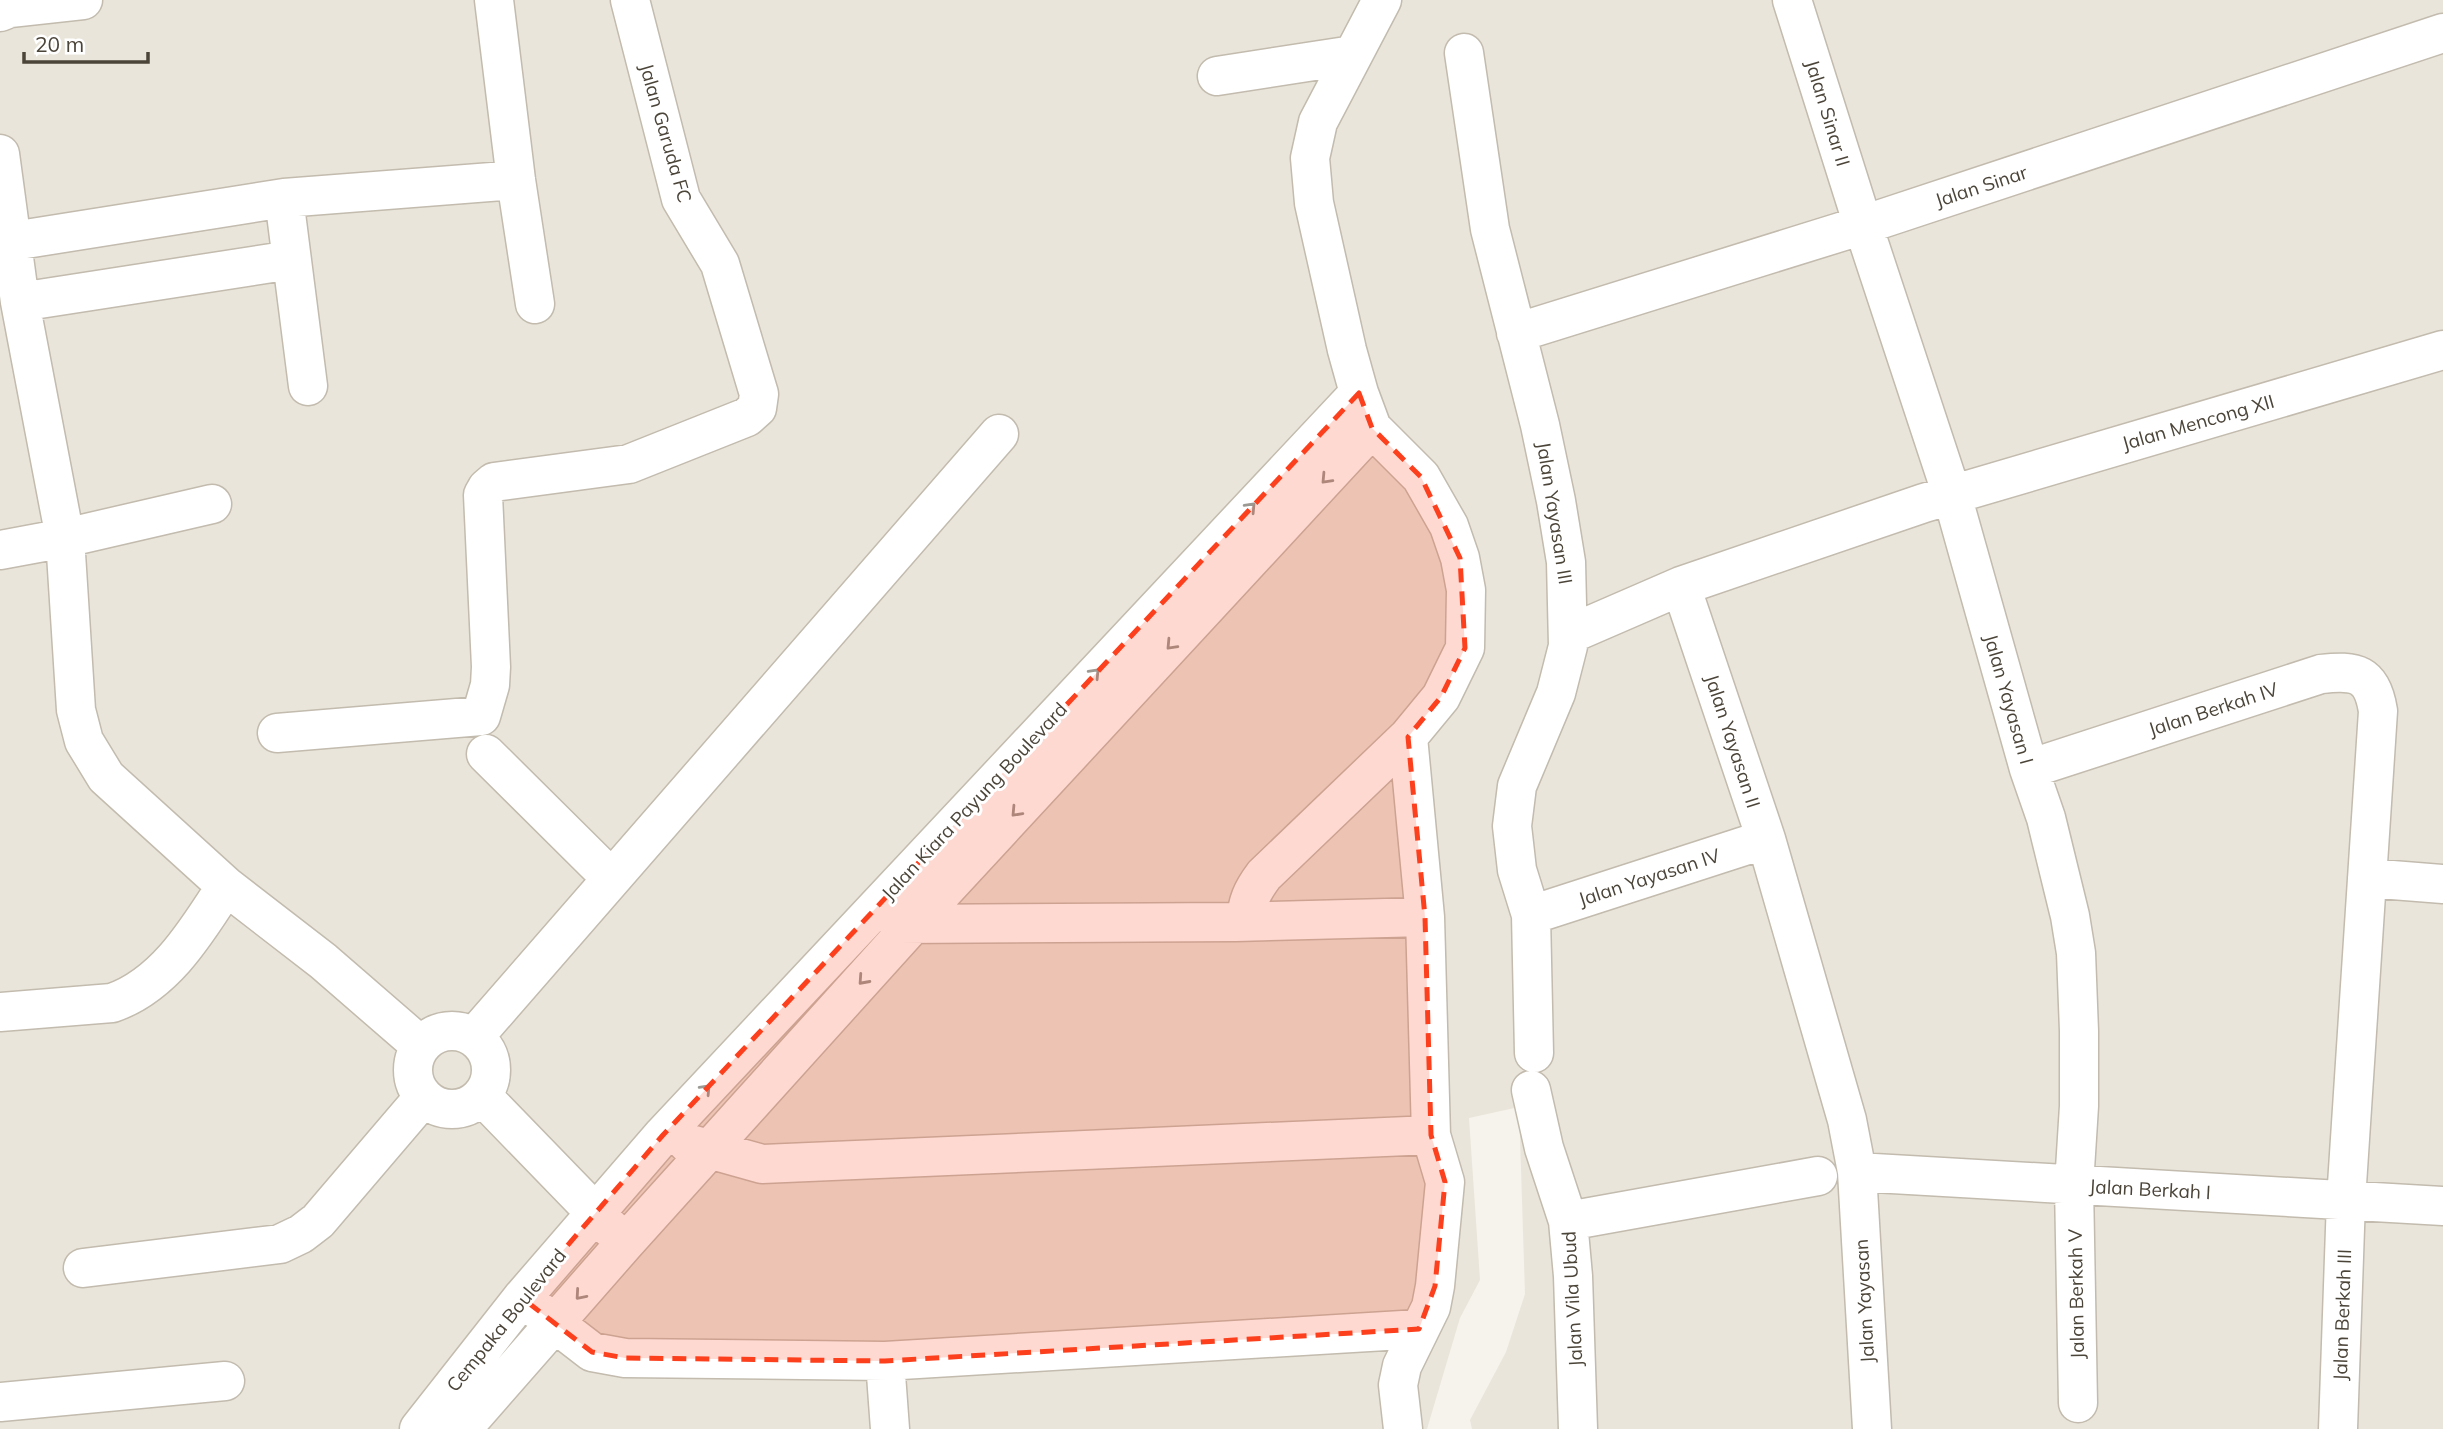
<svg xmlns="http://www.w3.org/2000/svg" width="2443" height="1429" viewBox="0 0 2443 1429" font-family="Mulish,sans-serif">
  <rect width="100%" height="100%" fill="#f6f3ec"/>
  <path fill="#eae5da" d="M0,0h2443v1429h-971l-2,-9 36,-68 19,-58 -6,-187 -50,11 11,162 -20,38 -33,111h-1427z"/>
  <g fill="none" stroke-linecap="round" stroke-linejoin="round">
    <defs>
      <path id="street" d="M494,0l22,180 19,124
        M1792,0l71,225 89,270 77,274 17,49 24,98 6,37 3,78v75l-5,79 4,218
        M0,12l10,-4 73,-8
        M1464,53l26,176 50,196 16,76 10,61 2,84 -12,47 -39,93 -5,40 5,44 14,45 3,138
        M1217,76l136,-21
        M0,154l20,148 45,236 11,172 8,31 22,36 120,109 97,75 98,85
        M284,198l24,188
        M13,241l271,-43 232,-18
        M20,302l271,-42
        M1516,333l347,-108 580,-192
        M0,550l65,-12 147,-34
        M1681,586l85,253 81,281 10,52 15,257
        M1568,635l113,-49 243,-83 519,-153
        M277,733l204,-17 9,-31 1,-18 -8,-172 4,-7 7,-6 135,-18 118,-47 10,-9 2,-14 -39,-130 -39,-65 -51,-199
        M486,754l125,124
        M2029,769l292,-95c35,-4 51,-1 57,37l-32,489 -8,229
        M2367,878l76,6
        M1531,915l235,-76
        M1246,921c1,-19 6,-30 18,-46l144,-138 33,-40 24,-49 1,-58 -6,-32 -11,-32 -28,-49 -49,-49 -13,-35 -12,-43 -33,-147 -4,-45 8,-36 64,-122
        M898,924l338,-2 189,-5
        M0,1012l112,-9c53,-18 85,-72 114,-117
        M413 1070a39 39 0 1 1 78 0a39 39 0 1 1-78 0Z
        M474,1037l525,-603
        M1531,1090l13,58 24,73 5,55 5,153
        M482,1096l129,133
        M687,1143l75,21 669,-29 -6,-218 -17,-180
        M1857,1172l586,34
        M1568,1221l250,-45
        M83,1268l197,-24 21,-10 17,-13 105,-123
        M535,1308l57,44 33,6 260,3 534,-32
        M885,1361l5,68
        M0,1402l225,-21
        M419,1429l103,-131 141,-163 696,-742
        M462,1429l163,-186 287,-318 460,-497
        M1403,1429l-5,-44 4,-19 29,-59 4,-21 10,-104 -14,-47"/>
    </defs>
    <use href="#street" stroke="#c2bbae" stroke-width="41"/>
    <use href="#street" stroke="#fff" stroke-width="38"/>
  </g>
  <defs><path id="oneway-chevron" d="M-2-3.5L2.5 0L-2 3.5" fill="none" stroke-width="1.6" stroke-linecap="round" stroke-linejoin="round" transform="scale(1.75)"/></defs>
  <g stroke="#9c9892">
    <use href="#oneway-chevron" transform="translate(1326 479) rotate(133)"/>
    <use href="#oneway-chevron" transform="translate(1251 507) rotate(-47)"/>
    <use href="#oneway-chevron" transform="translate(1171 645) rotate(133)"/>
    <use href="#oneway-chevron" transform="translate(1095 673) rotate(-47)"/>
    <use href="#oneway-chevron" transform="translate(1016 812) rotate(133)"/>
    <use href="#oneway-chevron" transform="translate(863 980) rotate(132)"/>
    <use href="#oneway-chevron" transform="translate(706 1089) rotate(-47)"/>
    <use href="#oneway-chevron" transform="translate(580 1295) rotate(131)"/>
  </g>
  <path fill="#fc3f1d" fill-opacity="0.2" stroke="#fc3f1d" stroke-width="5" stroke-dasharray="14 9" stroke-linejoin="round" d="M1359,393l13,35 49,49 39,81 5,90 -24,49 -33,40 17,180 6,218 14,47 -10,104 -16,43 -534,32 -260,-3 -33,-6 -70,-54 141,-163z"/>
  <g text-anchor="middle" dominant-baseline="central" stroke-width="6" stroke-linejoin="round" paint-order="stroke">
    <g font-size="19" fill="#4b4439" stroke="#fff">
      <text transform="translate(1828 113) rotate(73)">Jalan Sinar II</text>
      <text transform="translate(666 133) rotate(74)">Jalan Garuda FC</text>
      <text transform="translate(1981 186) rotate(-18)">Jalan Sinar</text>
      <text transform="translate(2198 422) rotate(-16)">Jalan Mencong XII</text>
      <text transform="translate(1555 513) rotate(81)">Jalan Yayasan III</text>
      <text transform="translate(2009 699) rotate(74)">Jalan Yayasan I</text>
      <text transform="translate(2213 709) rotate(-18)">Jalan Berkah IV</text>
      <text transform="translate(1733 741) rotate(72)">Jalan Yayasan II</text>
      <text transform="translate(974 801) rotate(-47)">Jalan Kiara Payung Boulevard</text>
      <text transform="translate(1649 877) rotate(-18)">Jalan Yayasan IV</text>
      <text transform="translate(2150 1189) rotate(3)">Jalan Berkah I</text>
      <text transform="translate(2076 1294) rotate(-91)">Jalan Berkah V</text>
      <text transform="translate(1572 1299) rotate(-93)">Jalan Vila Ubud</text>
      <text transform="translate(1864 1301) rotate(-93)">Jalan Yayasan</text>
      <text transform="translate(2342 1315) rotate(-88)">Jalan Berkah III</text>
      <text transform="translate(506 1320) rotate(-51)">Cempaka Boulevard</text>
    </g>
  </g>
  <path d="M24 52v10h124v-10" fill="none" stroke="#4b4439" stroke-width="3.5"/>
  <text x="35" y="52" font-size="21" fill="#4b4439" stroke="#ffffff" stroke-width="5" paint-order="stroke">20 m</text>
</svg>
